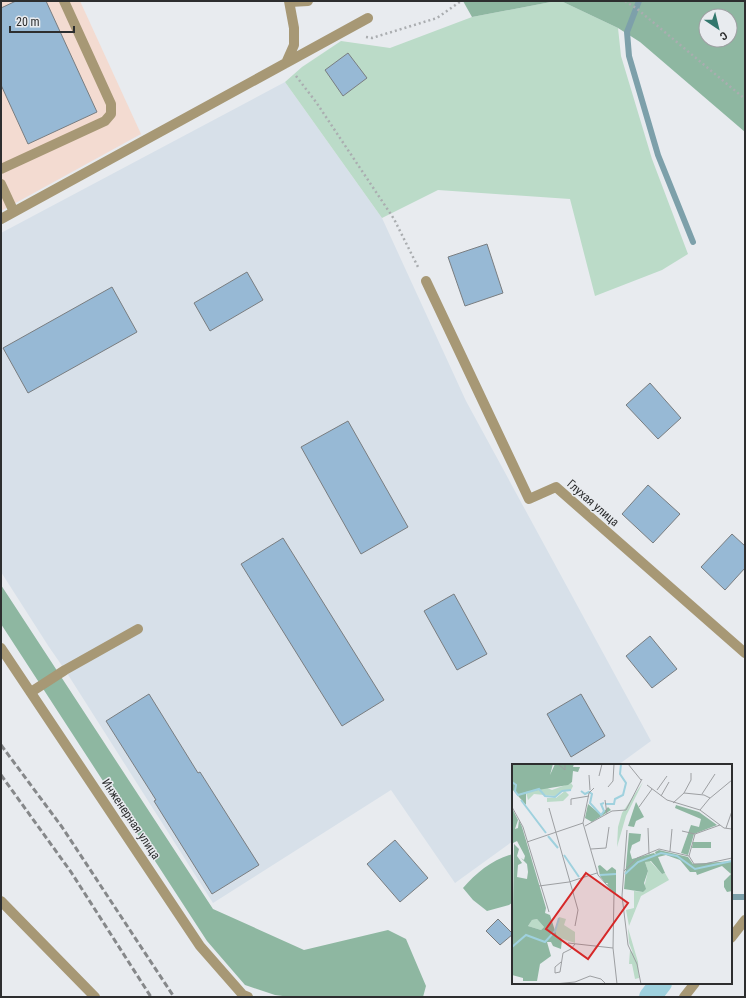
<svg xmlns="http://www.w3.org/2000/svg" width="746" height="998" viewBox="0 0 746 998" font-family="'Roboto Condensed',sans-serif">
  <rect width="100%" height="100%" fill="#e8ebef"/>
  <path fill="#f3dbd1" d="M1,1h79l61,133 -140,77z"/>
  <path fill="#d7e0e9" d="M285,82l97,136 84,183 185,340 -33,24h-105v76l-58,42 -64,-93 -178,113 -148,-233 -16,-23 -48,-75v-339z"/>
  <path fill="#bbdbc8" d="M556,1h5l57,27 3,28 31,103 36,95 -26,16 -67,26 -25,-97 -132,-9 -56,28 -97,-136 17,-15 39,-26 49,7 82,-31z"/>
  <path fill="#8eb7a1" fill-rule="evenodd" d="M463,1h93l-84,16z
    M561,1h184v131l-105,-90 -22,-14zM706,16h24v24h-24z
    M1,585l212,324 91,41 84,-20 18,9 20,47 -3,11h-133l-15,-2 -30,-10 -38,-44 -206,-317z
    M513,854v48l-4,3 -22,6 -14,-11 -10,-12c13,-15 30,-29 50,-34z"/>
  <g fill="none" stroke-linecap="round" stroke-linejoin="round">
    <path stroke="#7da0aa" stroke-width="6" d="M639,1l-12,31 2,24 29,99 35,87
      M731,897h14"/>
    <path stroke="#9fd1de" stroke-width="22" d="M650,997l11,-14"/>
  </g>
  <path fill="#97b9d5" stroke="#797d80" d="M16,1h30l51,111 -69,32 -27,-59v-77z
    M348,53l19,25 -24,18 -18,-26z
    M487,244l16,49 -38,13 -17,-49z
    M247,272l16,28 -53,31 -16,-28z
    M112,287l25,45 -109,61 -25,-45z
    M650,383l31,35 -23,21 -32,-34z
    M348,421l60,106 -47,27 -60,-107z
    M648,485l32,29 -27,29 -31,-29z
    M732,534l13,12v22l-20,22 -24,-23z
    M283,538l101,162 -42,26 -101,-162z
    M454,594l33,60 -30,16 -33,-59z
    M650,636l27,33 -25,19 -26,-32z
    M149,694l49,79 2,-1 59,93 -47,29 -58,-93 2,-1 -50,-79z
    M581,694l24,42 -34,21 -24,-43z
    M395,840l33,38 -28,24 -33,-38z
    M498,919l15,15 -13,11 -14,-14z"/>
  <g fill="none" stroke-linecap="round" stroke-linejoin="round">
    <path stroke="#aaadb0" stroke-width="2.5" stroke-dasharray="2 3" stroke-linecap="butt" d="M625,1l11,7 109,91
      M366,37l6,1 65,-20 24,-17
      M296,76l20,26 78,117 25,50"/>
    <path stroke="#a79875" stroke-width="10" d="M290,2l18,-1
      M286,63l8,-18v-17l-5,-27
      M1,169l104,-48 6,-7v-10l-47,-103
      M1,184l13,28
      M1,219l367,-201
      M31,692l34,-22 73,-41"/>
    <path stroke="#a79875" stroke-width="10" d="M426,281l103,218 27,-12 189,166
      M1,648l199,298 43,49 5,2
      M1,901l94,96
      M731,938l14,-18
      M684,997l11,-14"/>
    <path stroke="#86888a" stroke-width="3" stroke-dasharray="6 3" stroke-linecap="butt" d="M1,745l61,82 112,170
      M1,775l70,97 80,125"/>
  </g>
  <g text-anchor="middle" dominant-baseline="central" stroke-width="3" stroke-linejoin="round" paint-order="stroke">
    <g font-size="12" fill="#2d2e2f" stroke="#e8ebef">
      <text transform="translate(593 503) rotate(41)">Глухая улица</text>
      <text transform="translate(131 819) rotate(56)">Инженерная улица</text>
    </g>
  </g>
  <g transform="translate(512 764)">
    <rect width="220" height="220" fill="#e8ebef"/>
    <path d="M131,18l-17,34 -9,31 1,-20 4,-14zM59,19l2,3 -2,4h-9l-7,6 -21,-2 -6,6 -2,-8 4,-3 15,-2 7,3zM53,27l4,4 -6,6 -16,1v-4h9zM137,96l13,14 3,-1 4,7 -28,16 -12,30 -3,-16 8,-2v-17l9,1 5,-21 -3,-9zM47,153l7,2 -2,6 11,7v11l-18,-6 -2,-4zM25,155l7,8 -3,3 -13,-4 4,-6zM116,164l10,34 1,16 -4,1 -3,-15h-3l1,-14 3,3 -4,-10z" fill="#bbdbc8"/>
    <path d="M0,0h41l-3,11 5,-11h19l-1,3h7l-2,5 -5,-1 -1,11 -4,3 -42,7v13l-14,-16zM124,38l8,15 -8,4 -2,6 -6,-1zM76,40l13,11 7,-8 3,3 -19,12 -7,-4zM164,41l23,7 18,13 -23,9 -6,21 -7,-2 10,-28 8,2 2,-8 -26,-11zM0,44l6,12 -3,9 3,-1 1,-8 3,7 24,81 -1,5 5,2 7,22 5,2 -1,10 -8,-3 -2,-4h-4l4,14 -11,8 -3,17h-14v-3l-11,-3 2,-131 5,5 -2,7 5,7 -4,2 -1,12 10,2 1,-7 -1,-8 -6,-6 3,2 1,-4 -8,-15 -4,2 -1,-3zM25,155l7,8 -3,3 -13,-4 4,-6zM117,69l12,1 -1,7 -8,4 -2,7 2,7 22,-6 2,2 -1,-3 4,-2 29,7 5,7 39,-3v30l-5,1 -3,-5v-6l7,-7 -9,-8 -25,9 -1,-3h-6l-10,-12 -14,-5 -8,2 7,16 -3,1 -11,-13 -6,1 3,9 -4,12 2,6 -3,3 -19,-3zM181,78h18v6h-19zM88,101l7,6 5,-4 4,3v25l-9,-10 1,-2h-3l-5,-7 -2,-10z" fill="#8eb7a1" fill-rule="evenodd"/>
    <path fill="none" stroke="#9fd1de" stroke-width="2" d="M0,18l4,3 -1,6 3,4 21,-6 6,7 10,1 7,-6 9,-1M69,27l4,3 4,-2 3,2 -2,9 11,12 3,-4 -3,-7 3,-1M9,36l25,33M94,40h8l1,-5 8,-4 3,-12 -6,-9 1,-10M36,72l10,12M52,91l15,22M113,110l13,-12 23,-9 16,3 18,13 37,-8M88,111l16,-1M0,183l14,-12 19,7 10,-11 4,-13"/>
    <path fill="none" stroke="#9d9fa2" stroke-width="1" d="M46,0l7,6v-6M116,0l13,16M77,11l1,15M87,12l3,-12M135,21l20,15 33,10 24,18 8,1M96,23l5,-6 1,-17M145,26l10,-14M172,29l20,2 6,3M190,30l13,-20M149,32l8,-14M93,36l2,14M161,39l11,-10 7,-13v-7M59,41v-6l18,-3M0,43l11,20 26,85M127,43l13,-18M37,44l29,102 -3,16M188,46l9,-11 23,-19M71,59l15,52 16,18 -1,55 4,36M71,59l6,-30 5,-5M73,62l27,-15 14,-1 16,-31M136,64l1,26M214,64l6,-17M115,66l-5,66 6,49 9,19 4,20M170,67l13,3M15,78l56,-19M79,85l15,-1 3,-21M158,87l2,-22M177,92l6,-22 25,-9M112,107l13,-13 22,-9 30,7 5,8h10l28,-6M27,122l30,-4 28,-9M56,179l45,5M49,198l-6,5v6l5,-1 3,-19 8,-4 4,-5M42,220l21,-2 15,-6 11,3 5,5"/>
    <path fill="#d62828" fill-opacity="0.15" stroke="#d62828" stroke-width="2" d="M74,109l42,30 -40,56 -42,-30z"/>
    <rect width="220" height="220" fill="none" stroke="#2d2e2f" stroke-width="2"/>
  </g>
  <rect width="746" height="998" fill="none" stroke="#2d2e2f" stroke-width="4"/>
  <g transform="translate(718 28) rotate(145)"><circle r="19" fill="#e8ebef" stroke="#9d9fa2"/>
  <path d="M0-3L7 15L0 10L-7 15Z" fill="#32776d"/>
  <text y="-6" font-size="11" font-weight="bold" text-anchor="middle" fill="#2d2e2f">С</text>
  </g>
  <path d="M10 26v6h64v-6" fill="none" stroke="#2d2e2f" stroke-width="2"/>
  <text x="16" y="26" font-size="12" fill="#2d2e2f" stroke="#e8ebef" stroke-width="3" paint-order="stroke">20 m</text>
</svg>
